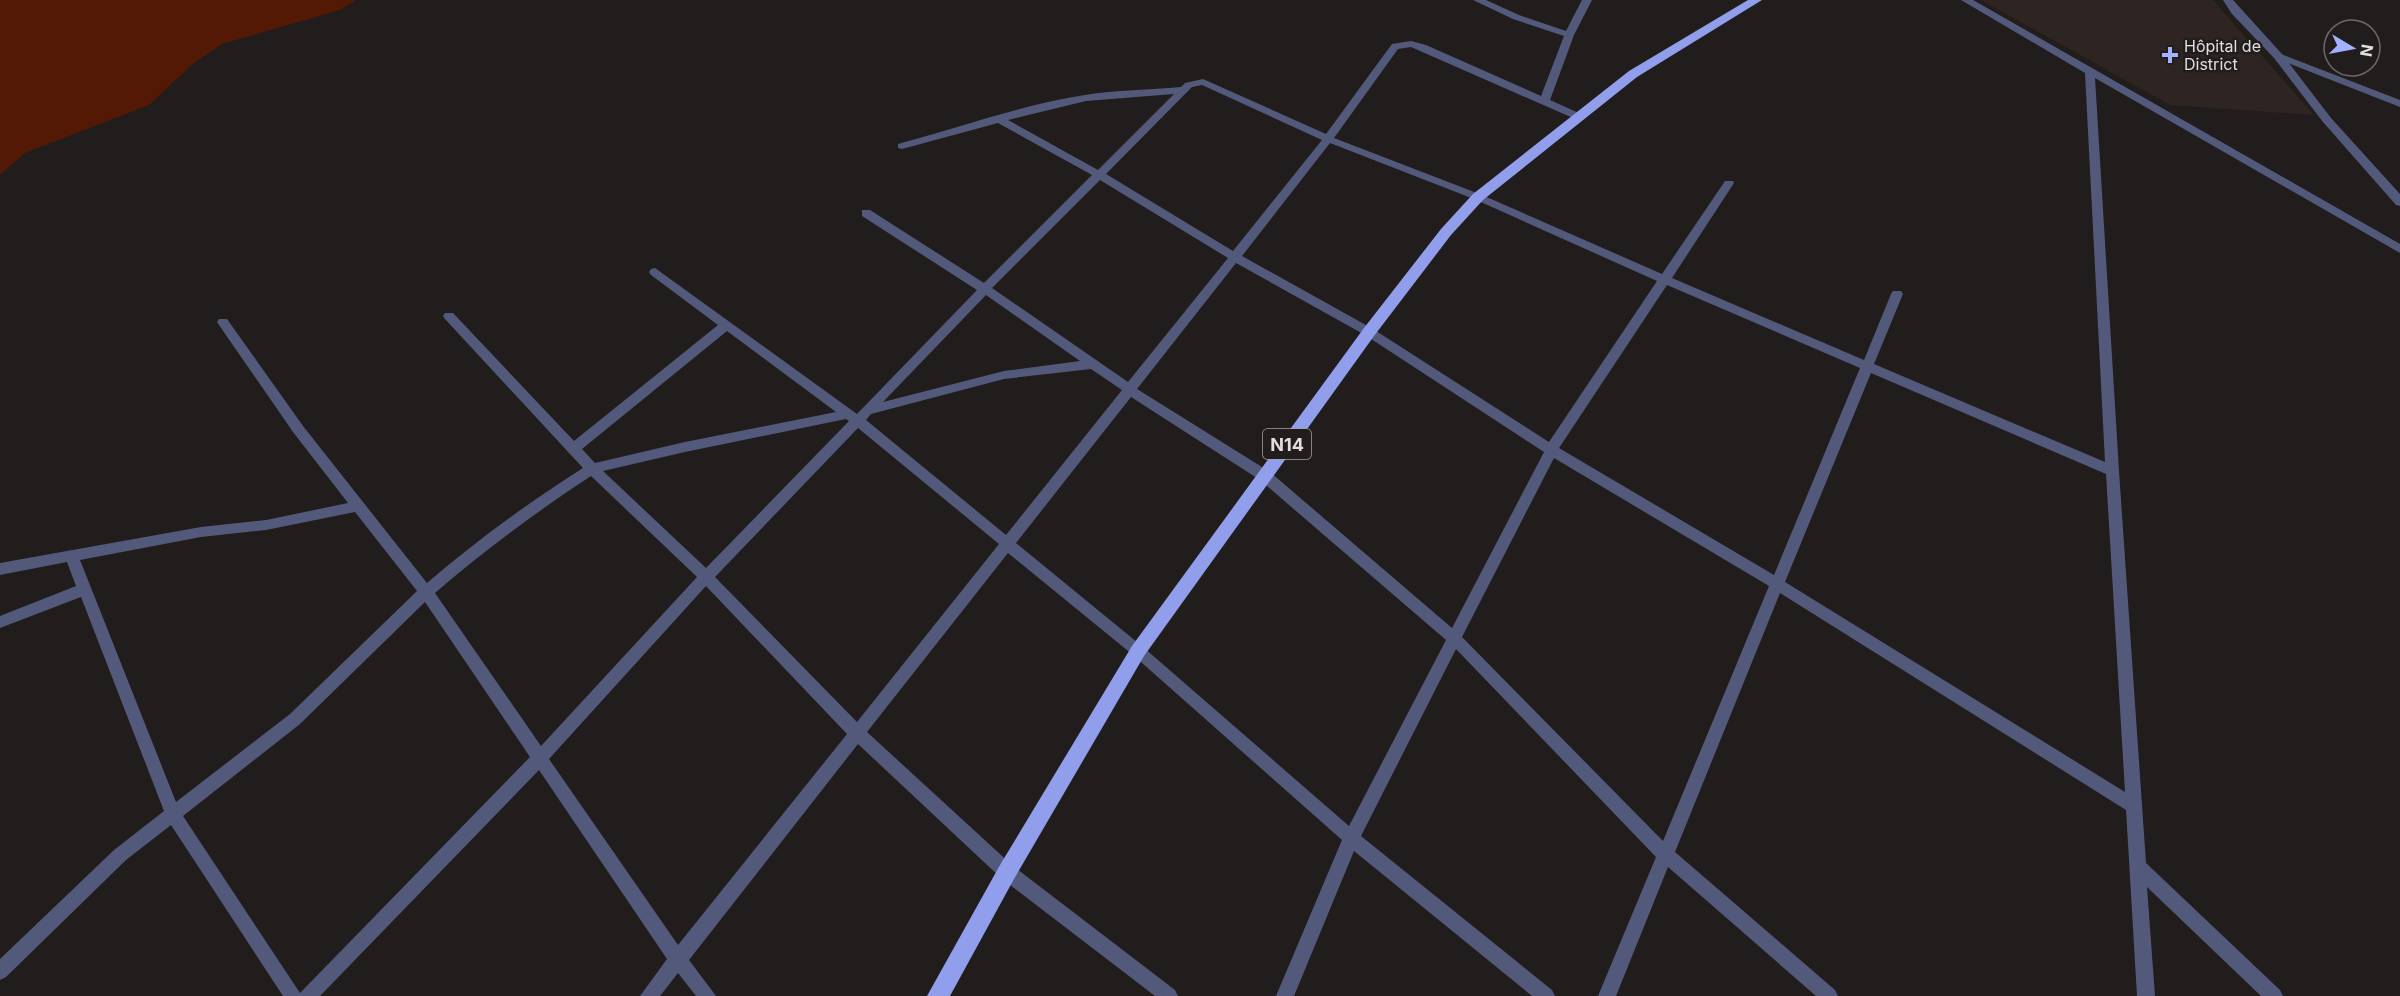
<svg xmlns="http://www.w3.org/2000/svg" width="2400" height="996" viewBox="0 0 2400 996" font-family="Inter,sans-serif">
  <rect width="100%" height="100%" fill="#211d1c"/>
  <path fill="#2e2421" d="M1981,0h232l101,115 -144,-10z"/>
  <path fill="#531904" d="M0,0h356l-16,10 -118,34 -28,19 -45,42 -124,48 -25,22z"/>
  <g fill="none" stroke-linecap="round" stroke-linejoin="round">
    <path fill="#52597b" fill-rule="evenodd" d="M1473,0h13l33,15 47,16 16,-31h10l-18,35 -24,65 31,14v4h-8l-162,-71 -13,2 -64,89 148,57 180,79 63,-93h8l1,2 -62,95 192,82 27,-66 2,-3h8l2,3 -29,70 231,98 -20,-389 -124,-73h12l427,244v9l-305,-175 24,393 27,392 134,127 3,6h-22l-114,-109 8,109h-18l-11,-186 -346,-217 -105,259 160,138 3,6h-22l-148,-129 -52,129h-18l58,-139 -200,-208 -95,187 191,154 3,6h-23l-178,-145 -60,145h-18l66,-156 -209,-185 -125,-102 -141,179 146,134 162,124 3,6h-23l-154,-118 -143,-134 -169,216 27,36h-20l-18,-23 -18,23h-20l27,-37 -128,-189 -219,226h-37l-112,-171 -45,35 -120,117 -6,3v-21l114,-109 50,-39 -83,-214 -81,31v-12l76,-30 -9,-24 -67,13v-12l201,-36 65,-7 82,-17 -55,-71 -74,-107 -2,-3 2,-3h8l76,107 124,157c50,-43 101,-80 156,-115l-138,-149 -2,-3 2,-3h8l121,128 144,-116 -67,-50 -2,-3 2,-3 4,-1 202,146 120,-124 -115,-74v-6h8l114,73 108,-108 -94,-52 -96,26 -4,-1v-4c63,-17 123,-39 187,-49 31,-5 64,-5 96,-8l4,-4 18,-4 123,55 66,-90 19,-3 15,4 115,51 23,-60 -51,-17zM1202,85l120,55 -89,111 -127,-77 86,-87zM1174,94l-76,76 -90,-50 78,-19zM1330,143l144,56 183,82 -108,161 -176,-113 -131,-73zM1100,180l128,78 -100,124 -136,-94zM1236,263l129,72 179,117 -92,176 -182,-156 -133,-83zM1667,285l193,83 -86,207 -215,-127zM986,295l94,66 -76,10 -121,31zM727,331l109,81 -151,30 -90,21 -13,-14zM1091,369l31,21 -116,145 -140,-115 5,-6 133,-35zM1871,373l235,101 19,318 -340,-210zM1131,397l129,83 186,160 -97,186 -206,-179 -127,-104zM846,419l3,2 -143,147 -103,-97 82,-19zM858,428l141,116 -142,178 -142,-145zM1554,458l215,128 -106,255 -201,-204zM591,476l106,101 -156,169 -106,-153c50,-43 101,-81 156,-117zM355,512l62,79 -127,123 -114,88 -96,-242 121,-23 65,-7zM706,586l141,148 -169,211 -129,-186zM425,602l105,155 -230,236 -117,-177 117,-92z
      M2278,53l122,47v7l-125,-49v-4z"/>
    <path fill="#52597b" fill-rule="evenodd" d="M2223,0h10l49,54 49,64 69,76v12l-4,-1 -73,-83 -49,-64 -42,-44z"/>
    <path fill="#909eec" fill-rule="evenodd" d="M1748,0h14l-125,77 -154,123 -32,35 -77,101 -230,320 -130,223 -64,117h-23l73,-131 132,-219 232,-318 77,-99 32,-35 156,-123z"/>
  </g>
  <path fill="#a3b2fd" stroke="#211d1c" stroke-width="2" d="M2167 46h6v6h6v6h-6v6h-6v-6h-6v-6h6z"/>
  <g text-anchor="middle" dominant-baseline="central" stroke-width="5" stroke-linejoin="round" paint-order="stroke">
    <g font-size="16" fill="#e1dedd" stroke="#211d1c" text-anchor="start">
      <text x="2184" y="46">Hôpital de<tspan x="2184" dy="18">District</tspan></text>
    </g>
    <rect fill="#211d1c" stroke="#a7a4a3" stroke-width="1.5" x="1263" y="429" width="48" height="30" rx="4.5"/>
    <g font-size="18" font-weight="bold" fill="#e1dedd">
      <text x="1287" y="444">N14</text>
    </g>
  </g>
  <g transform="translate(2352 48) rotate(100)"><circle r="28" fill="#211d1c" stroke="#6e6a69" stroke-width="1.5"/>
  <path d="M0-4.5L10 22L0 15L-10 22Z" fill="#a3b2fd"/>
  <text y="-9" font-size="16" font-weight="bold" text-anchor="middle" fill="#e1dedd">N</text>
  </g>
</svg>
